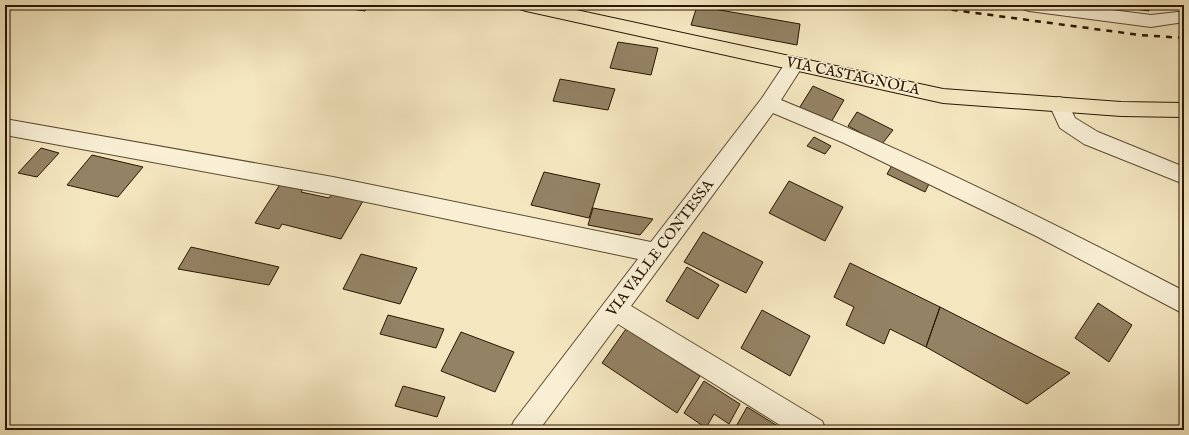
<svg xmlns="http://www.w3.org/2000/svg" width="1189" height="435" viewBox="0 0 1189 435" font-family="'IM FELL English',serif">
  <rect width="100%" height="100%" fill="#f4e6bf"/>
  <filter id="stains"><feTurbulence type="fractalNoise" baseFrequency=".005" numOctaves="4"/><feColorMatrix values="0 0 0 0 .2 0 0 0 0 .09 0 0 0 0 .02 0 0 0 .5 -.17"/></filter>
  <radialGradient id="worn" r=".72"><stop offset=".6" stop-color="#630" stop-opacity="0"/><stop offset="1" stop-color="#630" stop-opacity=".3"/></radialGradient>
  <path fill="#938264" stroke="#291601" d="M323,5h45l-3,6z
    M1113,5h34l2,6 -36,-5z
    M697,6l103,18 -3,21 -106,-20z
    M618,42l40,6 -7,27 -41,-7z
    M560,79l55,10 -7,21 -55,-9z
    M813,86l31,14 -14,24 -32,-14z
    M857,112l36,18 -11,14 -34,-18z
    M814,137l17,9 -6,8 -18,-8z
    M41,148l18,5 -22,24 -19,-4z
    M92,155l51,12 -25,30 -51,-12z
    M895,160l14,7 -3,6 23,11 -4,8 -38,-18z
    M544,172l56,12 -11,34 -58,-13z
    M789,181l54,26 -18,34 -56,-28z
    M281,183l23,5 -3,4 28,6 3,-4 31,7 -22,38 -59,-15 -3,5 -24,-6z
    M593,208l60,11 -13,16 -52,-10z
    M703,232l60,30 -17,31 -62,-31z
    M191,247l88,20 -10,18 -91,-16z
    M361,254l56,14 -17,36 -57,-15z
    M850,263l90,44 -14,40 -36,-18 -6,15 -38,-19 8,-18 -20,-10z
    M687,267l32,18 -21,34 -32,-18z
    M1098,303l34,22 -23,37 -34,-24z
    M940,307l130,66 -43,31 -101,-57z
    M762,310l48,26 -20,40 -49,-28z
    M388,315l56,14 -8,19 -56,-14z
    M626,329l74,47 -23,37 -75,-50z
    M461,332l53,20 -19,40 -54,-21z
    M704,381l36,23 -11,20 -15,-10 -8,14 -22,-15z
    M403,386l42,11 -8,20 -42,-11z
    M747,407l37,23h-50z"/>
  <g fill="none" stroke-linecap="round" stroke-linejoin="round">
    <defs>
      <path id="minor" d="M1020,5h53l78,10 27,-3 6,2v8l-33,5 -122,-16 -6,-2z
        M795,57l7,2 2,5 -23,36c138,56 271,122 403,191v23l-148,-78 -192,-93 -71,-30 -142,193 191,115 4,9h-38l-170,-106 -79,106h-29l4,-9 124,-162 -305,-64 -328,-60v-16l328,58 318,65 111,-144 26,-39z
        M1059,97l7,2 9,19 23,14 86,35v17l-100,-40 -24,-16 -11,-24 3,-5z"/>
      <path id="major" d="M517,5h36l390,84 178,13 63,1v14l-63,-1 -178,-13 -417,-92 -6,-2z"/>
    </defs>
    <use href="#minor" stroke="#5c4a30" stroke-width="2"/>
    <use href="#major" stroke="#291601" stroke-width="2"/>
    <use href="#minor" fill="#f8efd5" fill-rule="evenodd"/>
    <use href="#major" fill="#f4e6bf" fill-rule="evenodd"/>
    <path stroke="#291601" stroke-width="2.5" stroke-dasharray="6 6" stroke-linecap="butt" d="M916,5l224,30 44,3"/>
  </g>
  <g text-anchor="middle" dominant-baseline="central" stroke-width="3" stroke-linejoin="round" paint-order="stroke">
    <g font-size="15" fill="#291601" stroke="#f8efd5">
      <text transform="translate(853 76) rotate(12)">VIA CASTAGNOLA</text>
      <text transform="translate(660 248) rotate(-53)">VIA VALLE CONTESSA</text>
    </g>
  </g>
  <rect width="1189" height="435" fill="none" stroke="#f4e6bf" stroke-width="20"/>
  <rect x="6" y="6" width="1177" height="423" fill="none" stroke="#291601" stroke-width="2"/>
  <rect x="10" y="10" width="1169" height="415" fill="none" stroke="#291601"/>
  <rect width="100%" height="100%" filter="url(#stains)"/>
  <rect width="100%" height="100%" fill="url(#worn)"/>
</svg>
